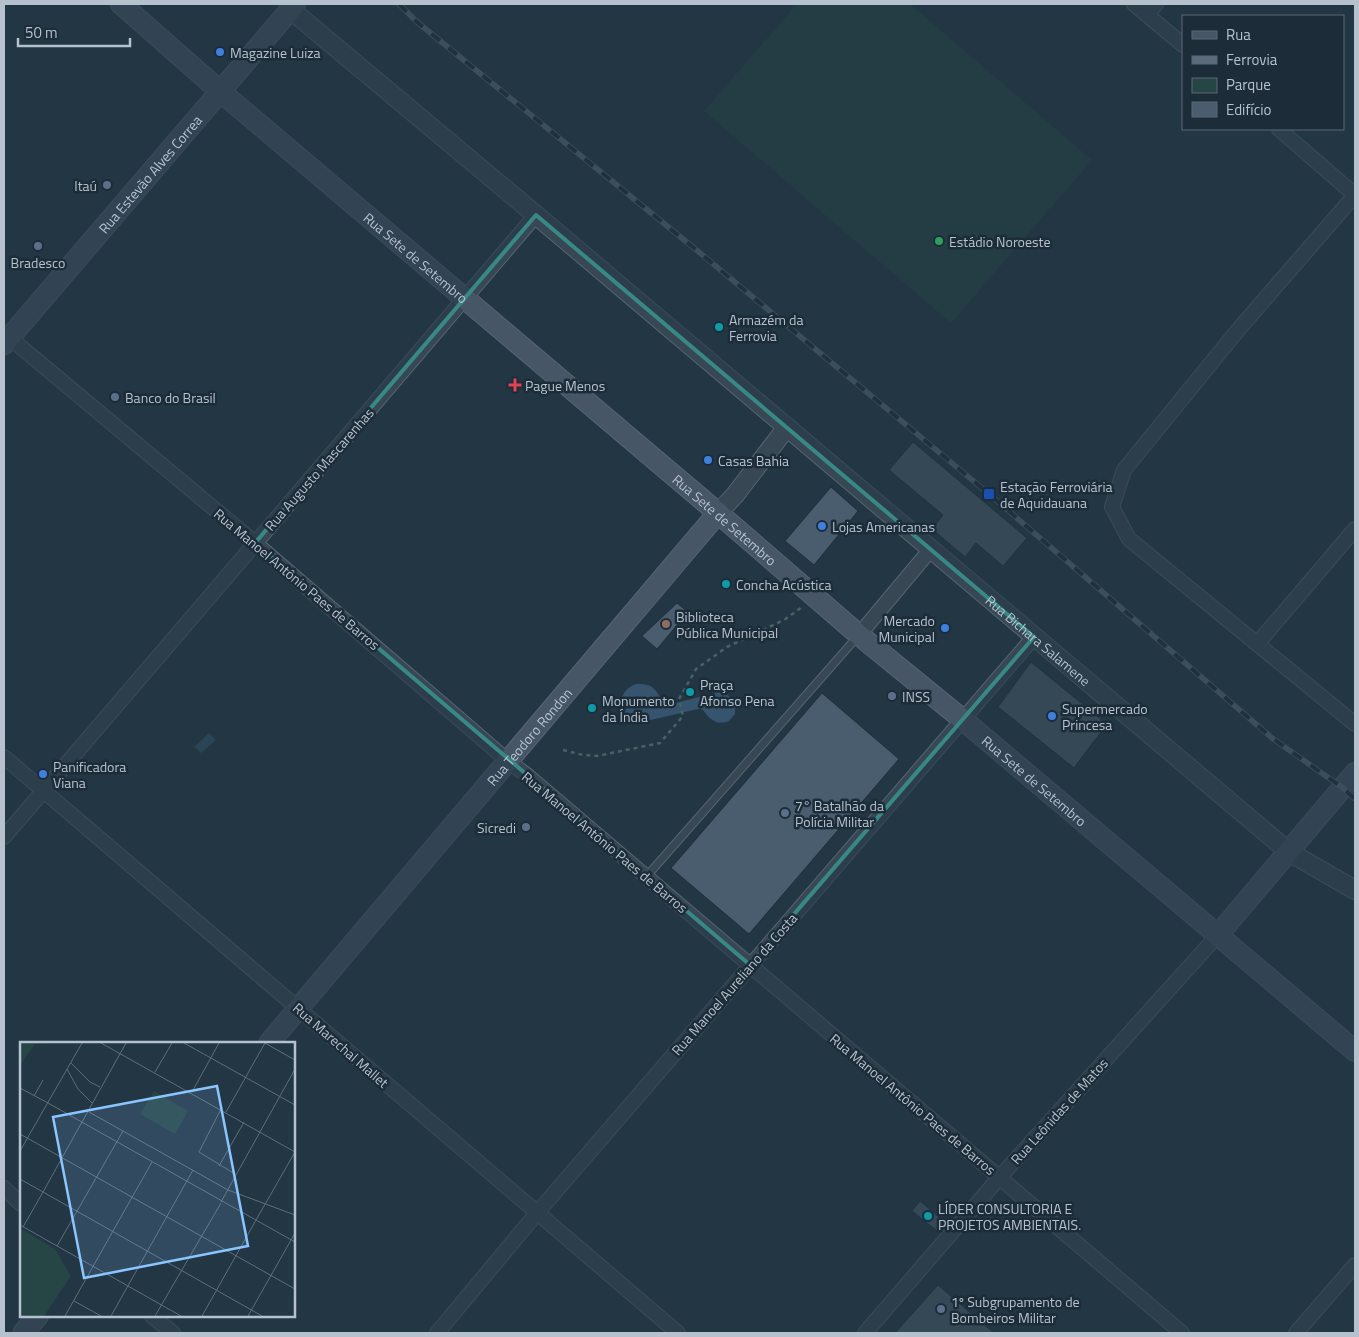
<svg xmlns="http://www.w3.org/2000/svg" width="1359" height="1337" viewBox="0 0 1359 1337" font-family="'Titillium Web',sans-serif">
  <rect width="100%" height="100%" fill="#233644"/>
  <path fill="#264545" d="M797,4h113l182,156 -141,163 -247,-212z"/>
  <path fill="#36546d" d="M636,684c19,0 19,5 28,20l4,1 51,-13c6,1 12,4 16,10v12l-6,7c-14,5 -19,-2 -27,-12h-4l-60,14c-20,-7 -23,-32 -2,-39z
    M209,733l7,7 -15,13 -7,-6z"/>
  <path fill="#4a5d6e" stroke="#1f2e3b" d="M913,442l114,96 -24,28 -27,-23 -11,14 -33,-28 11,-14 -54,-45z
    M831,487l27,24 -44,54 -29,-24z
    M677,603l11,9 -31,37 -15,-13z
    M1031,662l76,62 -33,44 -76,-61z
    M822,693l77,66 -150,175 -78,-66z
    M920,1201l25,21 -8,9 -25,-20z
    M938,1285l56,48h-99z"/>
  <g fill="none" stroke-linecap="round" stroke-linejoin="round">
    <defs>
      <path id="service" d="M646,877l212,-241"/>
      <path id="minor" d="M1134,4l49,41
        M1147,15l9,-11
        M1279,129l76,66
        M1355,195l-117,135 -114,140 -12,37 17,32 226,185
        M4,333l251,210 253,218 20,15 654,557
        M859,635l72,-86
        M1257,644l98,-115
        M4,757l674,576
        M4,837l532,-622
        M4,1188l17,16
        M152,1316l21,17
        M437,1333l100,-120 497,-576
        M865,1333l134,-155 218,-242
        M1296,1333l59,-68"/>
      <g id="tertiary">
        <path id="s1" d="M290,9l246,206 753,637 66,38"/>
        <path d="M718,513l17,-18 52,-68"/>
      </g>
      <g id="secondary">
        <path id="s2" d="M121,4l100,88 497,421 141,122 103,84 393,332"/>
        <path id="s3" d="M4,344l291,-340"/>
        <path d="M1217,936l138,-163"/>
        <path id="s4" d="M269,1043l449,-530"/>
        <path d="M23,1333l15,-17"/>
      </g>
    </defs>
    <use href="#service" stroke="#566571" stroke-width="9"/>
    <use href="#minor" stroke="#566571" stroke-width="16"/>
    <use href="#tertiary" stroke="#566571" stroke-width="20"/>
    <use href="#secondary" stroke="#566571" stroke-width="22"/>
    <path stroke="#466363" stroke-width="2.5" stroke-dasharray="4 4" stroke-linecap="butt" d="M563,750l20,5 14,1 63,-13 23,-27 -4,-17 17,-30 31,-22 57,-27 18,-13"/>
    <use href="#service" stroke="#384754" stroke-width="7"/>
    <use href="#minor" stroke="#384754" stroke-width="14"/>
    <use href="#tertiary" stroke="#384754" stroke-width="18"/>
    <use href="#secondary" stroke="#465667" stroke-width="20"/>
    <defs>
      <path id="rail" d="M399,4l18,18 277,226 295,246 283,244 71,50 12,11"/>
    </defs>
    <use href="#rail" stroke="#5a6b7b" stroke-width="5.5"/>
    <use href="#rail" stroke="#1d2c39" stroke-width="4" stroke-dasharray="11" stroke-linecap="butt"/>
  </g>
  <path d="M0 0H1359V1337H0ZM536,215l498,422 -284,328 -495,-422z" fill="#233644" fill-opacity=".55" fill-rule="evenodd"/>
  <path fill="none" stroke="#388986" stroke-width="4" stroke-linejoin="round" d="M536,215l498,422 -284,328 -495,-422z"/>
  <g fill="#3f7fe0" stroke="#1d2c39" stroke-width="2">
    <circle cx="220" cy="52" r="5"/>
    <circle cx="708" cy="460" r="5"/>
    <circle cx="822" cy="526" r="5"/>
    <circle cx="945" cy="628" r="5"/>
    <circle cx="1052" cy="716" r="5"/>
    <circle cx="43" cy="774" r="5"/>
  </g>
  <g fill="#5c6f8a" stroke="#1d2c39" stroke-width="2">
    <circle cx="107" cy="185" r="5"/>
    <circle cx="38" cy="246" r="5"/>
    <circle cx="115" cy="397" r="5"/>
    <circle cx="892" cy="696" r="5"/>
    <circle cx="785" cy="813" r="5"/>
    <circle cx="526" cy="827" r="5"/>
    <circle cx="941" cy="1309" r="5"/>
  </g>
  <circle fill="#2e9e5b" stroke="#1d2c39" stroke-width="2" cx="939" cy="241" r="5"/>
  <g fill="#0f9aa8" stroke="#1d2c39" stroke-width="2">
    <circle cx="719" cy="327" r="5"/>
    <circle cx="726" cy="584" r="5"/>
    <circle cx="690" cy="692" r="5"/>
    <circle cx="592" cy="708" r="5"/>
    <circle cx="928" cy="1216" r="5"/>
  </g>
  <path fill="#e0444e" stroke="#1d2c39" stroke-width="2" d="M512.5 377.5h5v5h5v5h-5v5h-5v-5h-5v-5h5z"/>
  <rect fill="#1a4fb4" stroke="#1d2c39" stroke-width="2" x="983" y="488" width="12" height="12" rx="2.5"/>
  <circle fill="#8d6e63" stroke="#1d2c39" stroke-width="2" cx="666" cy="624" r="5"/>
  <g text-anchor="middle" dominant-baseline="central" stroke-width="5" stroke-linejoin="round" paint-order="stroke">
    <g font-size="14" fill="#b5c2cd" stroke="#1d2c39" text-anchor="start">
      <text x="230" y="52">Magazine Luiza</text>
      <text x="97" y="185" text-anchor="end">Itaú</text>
      <text x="949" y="241">Estádio Noroeste</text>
      <text x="38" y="262" text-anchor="middle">Bradesco</text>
      <text x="729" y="319">Armazém da<tspan x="729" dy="16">Ferrovia</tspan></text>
      <text x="525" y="385">Pague Menos</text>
      <text x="125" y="397">Banco do Brasil</text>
      <text x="718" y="460">Casas Bahia</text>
      <text x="1000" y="486">Estação Ferroviária<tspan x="1000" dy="16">de Aquidauana</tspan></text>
      <text x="832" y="526">Lojas Americanas</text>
      <text x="736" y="584">Concha Acústica</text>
      <text x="676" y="616">Biblioteca<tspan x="676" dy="16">Pública Municipal</tspan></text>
      <text x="935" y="620" text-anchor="end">Mercado<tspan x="935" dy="16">Municipal</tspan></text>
      <text x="700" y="684">Praça<tspan x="700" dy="16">Afonso Pena</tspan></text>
      <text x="902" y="696">INSS</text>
      <text x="602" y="700">Monumento<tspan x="602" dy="16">da Índia</tspan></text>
      <text x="1062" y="708">Supermercado<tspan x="1062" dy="16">Princesa</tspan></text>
      <text x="53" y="766">Panificadora<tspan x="53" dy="16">Viana</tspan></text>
      <text x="795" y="805">7° Batalhão da<tspan x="795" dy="16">Polícia Militar</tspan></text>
      <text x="516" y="827" text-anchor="end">Sicredi</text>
      <text x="938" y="1208">LÍDER CONSULTORIA E<tspan x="938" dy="16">PROJETOS AMBIENTAIS.</tspan></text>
      <text x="951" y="1301">1º Subgrupamento de<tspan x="951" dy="16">Bombeiros Militar</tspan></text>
    </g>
    <g font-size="14" fill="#b5c2cd" stroke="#1d2c39">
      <text stroke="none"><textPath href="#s3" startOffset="224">Rua Estevão Alves Correa</textPath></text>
      <text stroke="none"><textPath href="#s2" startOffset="389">Rua Sete de Setembro</textPath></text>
      <text transform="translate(319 469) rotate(-49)">Rua Augusto Mascarenhas</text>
      <text stroke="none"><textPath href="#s2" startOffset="794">Rua Sete de Setembro</textPath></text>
      <text transform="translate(297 579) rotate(40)">Rua Manoel Antônio Paes de Barros</text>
      <text stroke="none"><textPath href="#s1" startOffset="979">Rua Bichara Salamene</textPath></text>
      <text stroke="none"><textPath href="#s4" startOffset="402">Rua Teodoro Rondon</textPath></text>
      <text stroke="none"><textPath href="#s2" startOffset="1199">Rua Sete de Setembro</textPath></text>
      <text transform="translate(605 842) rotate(40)">Rua Manoel Antônio Paes de Barros</text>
      <text transform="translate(734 984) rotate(-49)">Rua Manoel Aureliano da Costa</text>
      <text transform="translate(341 1045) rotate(41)">Rua Marechal Mallet</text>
      <text transform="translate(913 1104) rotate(40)">Rua Manoel Antônio Paes de Barros</text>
      <text transform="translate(1059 1111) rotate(-48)">Rua Leônidas de Matos</text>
    </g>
  </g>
  <g transform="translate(20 1042)">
    <rect width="275" height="275" fill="#233644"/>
    <path d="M0,1h34l-19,1 -15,21zM134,49l34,20 -13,23 -35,-20zM0,186l35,21 16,27 -27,40h-24z" fill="#264545"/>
    <path fill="none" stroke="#5d6e7b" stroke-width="1" d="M81,1l194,109M164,1l111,62M245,1l30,17M51,21l19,19 10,5M47,27l11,20 14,14M135,30l17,-29M0,46l28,15M172,50l27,-49M14,54l9,-16M28,61l247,139M201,67l-22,43 36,22M69,70l139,78 67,25M206,70l39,-69M0,92l275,155M0,109l62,-108M199,124l25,-44M0,137l23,13 83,-149M201,160l74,-133M236,178l39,-68M0,183l161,91M3,185l20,-35 219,124M37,204l66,-115M54,259l27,15M45,274l87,-154M91,274l82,-146M135,274l66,-113M182,274l54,-96M228,274l47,-83"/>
    <path fill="#89c5ff" fill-opacity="0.15" stroke="#89c5ff" stroke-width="2.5" d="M197,44l31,160 -164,32 -31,-161z"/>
    <rect width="275" height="275" fill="none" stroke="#b5c2cd" stroke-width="2.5"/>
  </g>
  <rect width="1359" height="1337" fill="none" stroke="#b5c2cd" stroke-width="10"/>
  <rect x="1182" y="15" width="162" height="115" fill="#1d2c39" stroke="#5a6874"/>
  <rect x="1192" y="31" width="25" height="8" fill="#465667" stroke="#5a6874"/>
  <text x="1226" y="40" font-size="15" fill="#b5c2cd">Rua</text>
  <rect x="1192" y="56" width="25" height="8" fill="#5a6b7b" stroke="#5a6874"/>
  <text x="1226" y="65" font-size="15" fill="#b5c2cd">Ferrovia</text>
  <rect x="1192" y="78" width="25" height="15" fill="#264545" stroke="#5a6874"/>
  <text x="1226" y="90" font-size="15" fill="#b5c2cd">Parque</text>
  <rect x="1192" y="102" width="25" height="15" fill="#4a5d6e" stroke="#5a6874"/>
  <text x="1226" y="115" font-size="15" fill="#b5c2cd">Edifício</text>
  <path d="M18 38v8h112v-8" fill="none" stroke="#b5c2cd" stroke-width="2.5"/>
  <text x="25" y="38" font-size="15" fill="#b5c2cd" stroke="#1d2c39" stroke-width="4" paint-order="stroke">50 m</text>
</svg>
